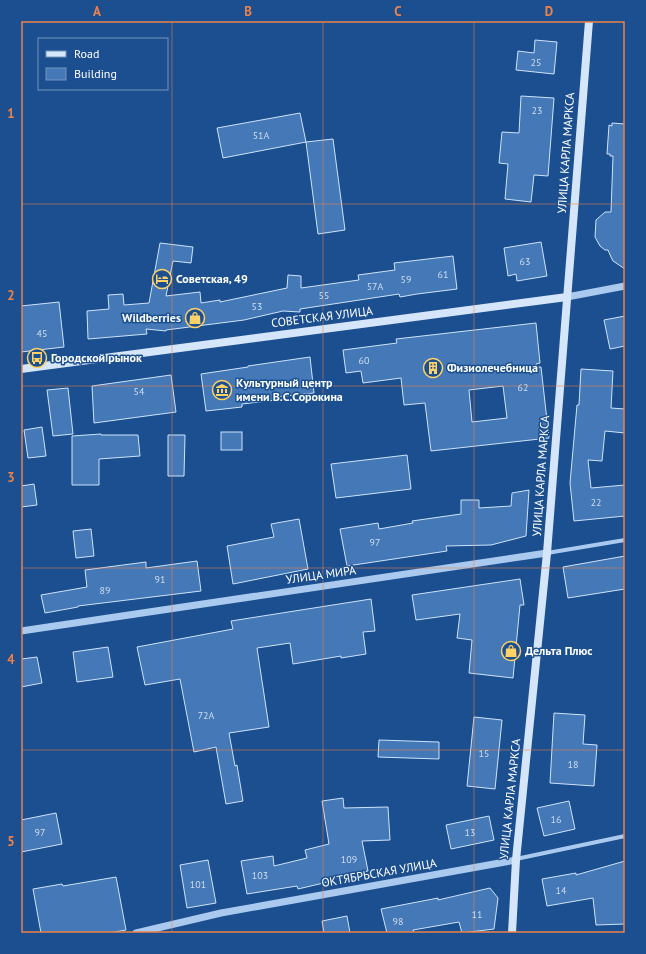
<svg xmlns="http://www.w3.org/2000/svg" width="646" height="954" viewBox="0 0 646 954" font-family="'PT Sans',sans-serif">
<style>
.building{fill:#4478b7;stroke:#cfe3fa;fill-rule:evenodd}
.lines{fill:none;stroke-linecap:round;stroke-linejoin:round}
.minor{stroke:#a9c9ee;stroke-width:4}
.tertiary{stroke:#a9c9ee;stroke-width:7}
.secondary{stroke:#d6e6fa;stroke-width:8}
.grid{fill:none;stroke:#ee8249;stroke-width:1;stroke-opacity:0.55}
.labels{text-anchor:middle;stroke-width:3;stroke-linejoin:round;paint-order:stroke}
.number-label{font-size:10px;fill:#d0dded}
.street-label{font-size:12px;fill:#fff;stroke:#1b4f8f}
.poi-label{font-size:12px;font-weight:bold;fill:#fff;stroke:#1b4f8f;text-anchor:start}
.neatline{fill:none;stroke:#ee8249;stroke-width:1.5}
.grid-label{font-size:13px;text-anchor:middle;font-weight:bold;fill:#ee8249}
</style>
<rect width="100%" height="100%" fill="#1b4f8f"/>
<g class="building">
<polygon points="535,40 557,42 554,74 516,70 518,51 534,53"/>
<polygon points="521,96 554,98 548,176 534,175 531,202 505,199 508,164 499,163 502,132 519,133"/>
<polygon points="300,113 306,142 223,158 217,128"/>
<polygon points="612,123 625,124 625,269 613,261 611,257 608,250 605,250 600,246 595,237 596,220 605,212 611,212 613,156 610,156 610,154 607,154 609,125 612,126"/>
<polygon points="333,139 345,230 318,234 306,142"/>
<polygon points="541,242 547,276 517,281 516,274 508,276 504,248"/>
<polygon points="160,243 193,247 191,263 173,261 166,296 200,292 201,303 220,300 220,302 287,288 288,275 301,276 301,288 359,280 358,275 395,270 394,263 453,256 457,289 417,294 400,297 399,294 300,309 300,312 283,311 244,320 166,330 166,331 146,329 147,334 88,339 87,311 109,309 108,295 123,294 124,305 149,303"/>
<polygon points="59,302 64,347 21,352 21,306"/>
<polygon points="625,316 625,346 610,349 604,320"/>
<path d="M536 323 540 363 536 364V367H541L549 438 431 451 425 403 404 405 401 378 363 383 361 371 346 373 343 350 397 343 396 339ZM503 386 507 418 472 422 469 390Z"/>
<polygon points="310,357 314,393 276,397 276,400 242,404 242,407 206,411 201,374 248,367 248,366"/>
<polygon points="581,369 613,371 611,408 625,409 625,433 605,431 602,461 588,460 591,488 625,485 625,516 574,521 570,483 577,405 579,405"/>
<polygon points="171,375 176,412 94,423 92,386"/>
<polygon points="68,388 73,434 53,436 47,390"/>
<polygon points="42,427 46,456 28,458 24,430"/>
<rect x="221" y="432" width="21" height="18"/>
<polygon points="101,434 101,435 138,435 140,456 99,459 99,485 72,485 72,436"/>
<polygon points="168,435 185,435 184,476 168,476"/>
<polygon points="407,455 411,489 336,498 331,464"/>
<polygon points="34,484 37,505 21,507 21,486"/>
<polygon points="529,490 526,536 491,545 446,546 447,551 347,566 340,529 378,523 379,529 413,523 412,521 461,514 461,500 479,500 479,508 511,506 512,493"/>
<polygon points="299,519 308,569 233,584 227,546 274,537 271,524"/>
<polygon points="91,529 94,556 76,558 73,531"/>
<polygon points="625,556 625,589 568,598 563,567"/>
<polygon points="197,561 201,591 78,606 78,607 45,613 41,595 87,587 85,570 146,562 146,568"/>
<polygon points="520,579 524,605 520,605 513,678 469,673 472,640 457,638 460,614 416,620 412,595"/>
<polygon points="371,599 375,631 363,632 366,654 341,658 341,656 293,664 290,643 257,648 269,727 229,733 235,766 237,765 243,801 226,804 216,747 194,752 180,679 145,685 137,647 233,629 231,621"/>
<polygon points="108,647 113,677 77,682 73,652"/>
<polygon points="37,657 42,683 21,687 21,659"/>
<polygon points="554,713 585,715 583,744 597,745 594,786 550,783"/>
<polygon points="474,717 502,720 495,789 467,786"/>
<polygon points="379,740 439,742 439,759 378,757"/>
<polygon points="343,798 344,808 388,807 390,840 362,841 368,871 331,879 332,881 298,889 297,886 247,894 241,861 273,856 274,866 307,858 305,850 329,844 322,801"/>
<polygon points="569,801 575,829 544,836 537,808"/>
<polygon points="56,813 62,844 21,852 21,820"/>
<polygon points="489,816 494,840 451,849 446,825"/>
<polygon points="208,860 216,903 187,908 180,865"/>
<polygon points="625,861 625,924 596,925 593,898 547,906 542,879 576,873 576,875"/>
<polygon points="116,877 126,930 109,933 41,933 33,889 62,884 63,886"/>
<polygon points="490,888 498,898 494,929 462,933 459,922 413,930 414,933 387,933 381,909 438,898 438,900"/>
<polygon points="347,916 350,933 324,933 322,921"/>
</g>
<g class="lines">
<g class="minor">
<polyline points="547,553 625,540"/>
<polyline points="516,859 625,836"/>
</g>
<g class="tertiary">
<polyline points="567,297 625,286"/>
<polyline points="21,631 547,553"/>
<polyline points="136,933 221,913 516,860"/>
</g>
<g class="secondary">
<polyline points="21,369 567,297"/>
<polyline points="512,933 516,860 547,553 589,21"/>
</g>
</g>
<path class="grid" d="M172 21V933M323 21V933M474 21V933M21 204H625M21 386H625M21 568H625M21 750H625"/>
<defs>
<g id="hotel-ring" transform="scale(1)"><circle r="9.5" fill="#1b4f8f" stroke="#ffd166" stroke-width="1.5"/><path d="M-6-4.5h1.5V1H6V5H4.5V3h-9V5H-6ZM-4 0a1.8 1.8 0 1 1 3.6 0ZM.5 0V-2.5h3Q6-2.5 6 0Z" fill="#ffd166"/></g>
<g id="shop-ring" transform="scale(1)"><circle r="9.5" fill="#1b4f8f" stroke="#ffd166" stroke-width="1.5"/><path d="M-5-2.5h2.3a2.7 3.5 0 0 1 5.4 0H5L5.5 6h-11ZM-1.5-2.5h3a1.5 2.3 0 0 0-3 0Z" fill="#ffd166"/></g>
<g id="bus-ring" transform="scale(1)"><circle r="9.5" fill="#1b4f8f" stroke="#ffd166" stroke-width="1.5"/><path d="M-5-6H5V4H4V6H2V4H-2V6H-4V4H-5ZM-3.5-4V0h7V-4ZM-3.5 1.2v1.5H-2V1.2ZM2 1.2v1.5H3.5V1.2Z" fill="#ffd166"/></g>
<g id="building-ring" transform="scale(1)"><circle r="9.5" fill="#1b4f8f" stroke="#ffd166" stroke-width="1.5"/><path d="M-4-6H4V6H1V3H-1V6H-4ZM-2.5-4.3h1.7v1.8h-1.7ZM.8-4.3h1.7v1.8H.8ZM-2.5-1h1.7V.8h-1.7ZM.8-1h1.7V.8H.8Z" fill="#ffd166"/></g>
<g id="museum-ring" transform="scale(1)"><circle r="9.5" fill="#1b4f8f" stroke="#ffd166" stroke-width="1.5"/><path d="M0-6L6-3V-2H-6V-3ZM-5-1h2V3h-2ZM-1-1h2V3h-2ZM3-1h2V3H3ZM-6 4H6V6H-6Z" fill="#ffd166"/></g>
</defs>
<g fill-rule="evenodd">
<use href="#hotel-ring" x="162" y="279"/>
<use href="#shop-ring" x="195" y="318"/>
<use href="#bus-ring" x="37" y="358"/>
<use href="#building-ring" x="433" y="368"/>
<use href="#museum-ring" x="222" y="390"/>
<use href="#shop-ring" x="511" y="651"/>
</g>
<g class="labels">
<g class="number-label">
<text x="536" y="66">25</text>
<text x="537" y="114">23</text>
<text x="261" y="139">51А</text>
<text x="525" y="265">63</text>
<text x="443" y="278">61</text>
<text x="406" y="283">59</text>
<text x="375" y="290">57А</text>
<text x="324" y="299">55</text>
<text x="257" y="310">53</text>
<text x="42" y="337">45</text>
<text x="364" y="364">60</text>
<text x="523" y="391">62</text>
<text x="139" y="395">54</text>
<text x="596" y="506">22</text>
<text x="375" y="546">97</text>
<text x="160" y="583">91</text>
<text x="105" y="594">89</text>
<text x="206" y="719">72А</text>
<text x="484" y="757">15</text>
<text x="573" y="768">18</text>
<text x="556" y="823">16</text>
<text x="40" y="836">97</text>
<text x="470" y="836">13</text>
<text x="349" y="863">109</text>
<text x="260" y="879">103</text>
<text x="198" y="888">101</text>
<text x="561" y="894">14</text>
<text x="477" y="918">11</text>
<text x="398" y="925">98</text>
</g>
<g class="street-label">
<text transform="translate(566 153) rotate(-86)" y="4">УЛИЦА КАРЛА МАРКСА</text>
<text transform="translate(322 317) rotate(-7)" y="4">СОВЕТСКАЯ УЛИЦА</text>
<text transform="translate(541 476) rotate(-86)" y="4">УЛИЦА КАРЛА МАРКСА</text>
<text transform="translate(321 575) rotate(-8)" y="4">УЛИЦА МИРА</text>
<text transform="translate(510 799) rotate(-84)" y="4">УЛИЦА КАРЛА МАРКСА</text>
<text transform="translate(379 873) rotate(-10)" y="4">ОКТЯБРЬСКАЯ УЛИЦА</text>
</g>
<g class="poi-label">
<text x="176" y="283">Советская, 49</text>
<text x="181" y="322" text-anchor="end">Wildberries</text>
<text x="51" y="362">Городской рынок</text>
<text x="447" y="372">Физиолечебница</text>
<text x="236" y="387">Культурный центр<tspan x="236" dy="14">имени В.С.Сорокина</tspan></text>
<text x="525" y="655">Дельта Плюс</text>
</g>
</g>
<rect width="646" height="954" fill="none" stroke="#1b4f8f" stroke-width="44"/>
<rect x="38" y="38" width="130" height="52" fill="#1b4f8f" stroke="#7695bc"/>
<rect x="46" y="51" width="20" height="6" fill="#d6e6fa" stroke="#7695bc"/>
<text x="74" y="58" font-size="12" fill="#ffffff">Road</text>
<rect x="46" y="68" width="20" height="12" fill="#4478b7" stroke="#7695bc"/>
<text x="74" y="78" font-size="12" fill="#ffffff">Building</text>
<rect x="22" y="22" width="602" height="910" class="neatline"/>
<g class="grid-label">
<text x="97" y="16">A</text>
<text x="248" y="16">B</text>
<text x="398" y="16">C</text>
<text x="549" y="16">D</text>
<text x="11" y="118">1</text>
<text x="11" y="300">2</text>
<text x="11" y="482">3</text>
<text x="11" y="664">4</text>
<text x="11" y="846">5</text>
</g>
</svg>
